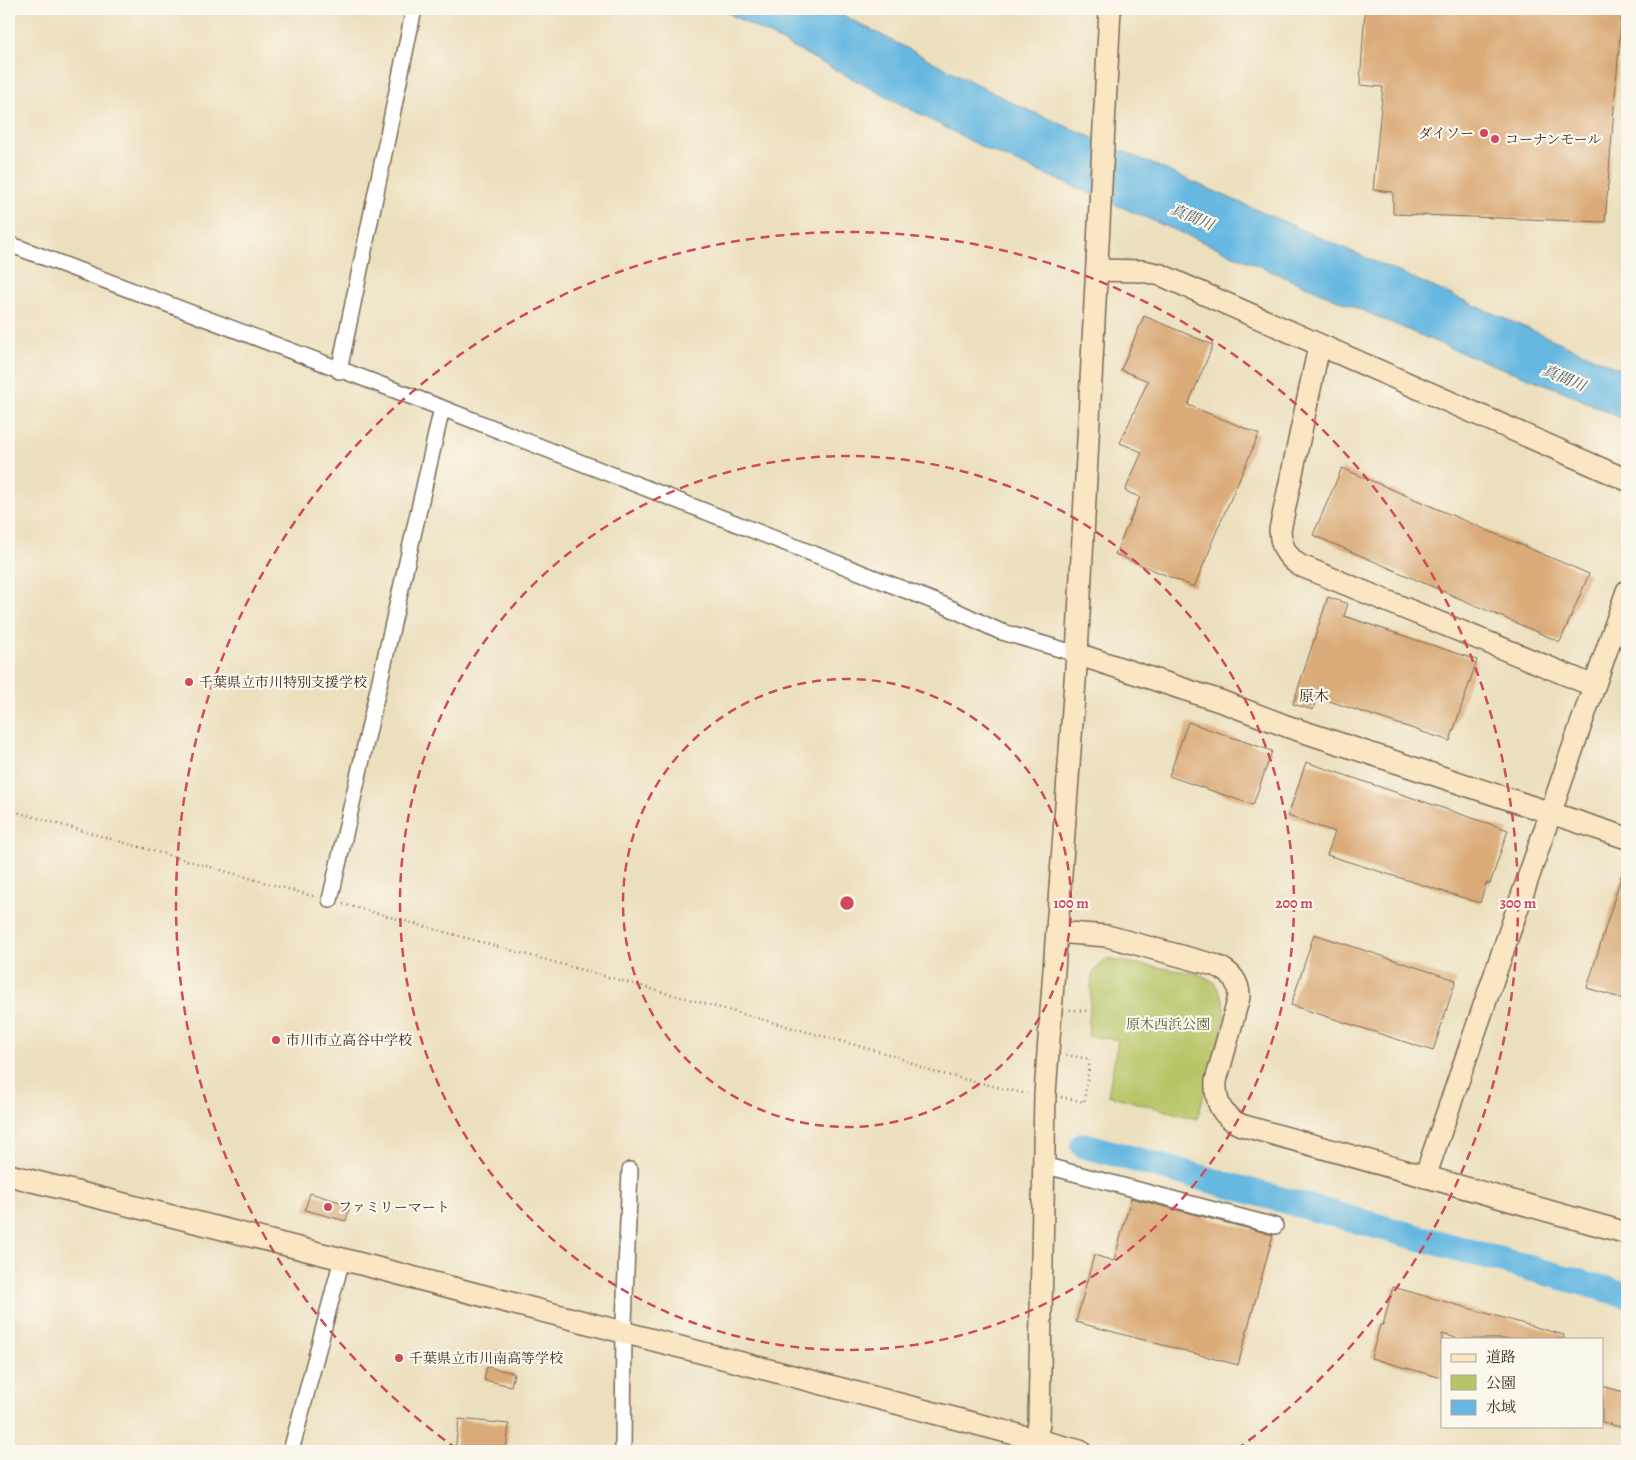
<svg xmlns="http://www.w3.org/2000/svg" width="1636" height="1460" viewBox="0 0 1636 1460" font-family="Alegreya,'Noto Serif JP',serif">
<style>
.green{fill:#b8c466;stroke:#7a7742}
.water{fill:#66b8e1;stroke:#507180}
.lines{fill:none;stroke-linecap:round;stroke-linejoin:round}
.river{stroke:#66b8e1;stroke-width:26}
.building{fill:#daab78}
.street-casing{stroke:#796956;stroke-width:18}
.secondary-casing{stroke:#796956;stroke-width:24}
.path{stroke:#796956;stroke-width:2.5;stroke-dasharray:1 4;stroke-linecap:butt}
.street{stroke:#fff;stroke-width:15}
.secondary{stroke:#fbe6c4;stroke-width:21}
.ring{fill:none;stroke:#d1495b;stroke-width:2.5;stroke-dasharray:9 6}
.poi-dot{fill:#d1495b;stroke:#fbf7ec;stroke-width:2}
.labels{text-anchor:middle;stroke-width:4.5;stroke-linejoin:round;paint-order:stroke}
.poi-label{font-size:14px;fill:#3b2a1e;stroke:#fbf7ec;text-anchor:start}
.park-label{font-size:14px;fill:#605834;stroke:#fbf7ec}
.water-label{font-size:15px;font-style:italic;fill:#4a5c62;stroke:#fbf7ec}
.neighbourhood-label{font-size:15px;fill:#3b2a1e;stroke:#fbf7ec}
.centre{fill:#d1495b;stroke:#fbf7ec;stroke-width:2.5}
.ring-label{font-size:15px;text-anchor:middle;font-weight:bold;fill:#d1495b;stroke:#fbf7ec;stroke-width:4.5;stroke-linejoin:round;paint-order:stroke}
</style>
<rect width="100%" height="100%" fill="#fbf7ec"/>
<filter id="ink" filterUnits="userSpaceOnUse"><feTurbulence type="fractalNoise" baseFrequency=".02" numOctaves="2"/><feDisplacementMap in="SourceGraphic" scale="10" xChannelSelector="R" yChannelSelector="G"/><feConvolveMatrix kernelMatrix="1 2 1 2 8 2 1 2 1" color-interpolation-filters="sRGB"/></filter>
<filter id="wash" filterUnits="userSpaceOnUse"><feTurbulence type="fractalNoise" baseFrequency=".0096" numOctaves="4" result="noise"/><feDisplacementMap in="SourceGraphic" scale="20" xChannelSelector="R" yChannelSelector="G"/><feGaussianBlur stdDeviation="1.12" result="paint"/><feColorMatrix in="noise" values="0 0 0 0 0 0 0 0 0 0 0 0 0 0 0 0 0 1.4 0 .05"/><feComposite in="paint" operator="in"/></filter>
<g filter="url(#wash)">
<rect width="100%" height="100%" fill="#ecdfbd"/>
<polygon class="green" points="1106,959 1199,974 1214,982 1223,998 1225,1018 1197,1119 1108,1095 1118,1040 1088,1036 1092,973"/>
<polygon class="water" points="720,9 831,9 1013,103 1627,372 1627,421 1563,391 1457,351 986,149"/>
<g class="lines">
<polyline class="river" points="1083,1145 1627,1295"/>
</g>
<g id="blocks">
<g class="building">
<polygon points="1365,9 1622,9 1605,222 1393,214 1393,192 1373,190 1383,87 1360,85"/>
<polygon points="1144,316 1213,345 1188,405 1259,434 1211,544 1212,545 1194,587 1115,554 1140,497 1125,491 1142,452 1120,443 1148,381 1121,370"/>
<polygon points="1342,468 1589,574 1560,642 1313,535"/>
<polygon points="1328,597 1348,604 1344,616 1477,660 1450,741 1317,697 1313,710 1293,704"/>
<polygon points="1188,722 1272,751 1253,805 1169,776"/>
<polygon points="1306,762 1508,830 1490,884 1486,883 1480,903 1327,855 1335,832 1288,816"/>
<polygon points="1624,867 1627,867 1627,1000 1587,988"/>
<polygon points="1314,934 1456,980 1433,1051 1291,1005"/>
<polygon points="310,1193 350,1205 346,1221 305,1210"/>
<polygon points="1131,1198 1273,1235 1238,1365 1076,1322 1094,1255 1114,1261"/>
<polygon points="1393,1287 1564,1335 1564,1339 1460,1339 1442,1334 1442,1378 1371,1358 1380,1325 1383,1325"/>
<polygon points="487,1367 514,1373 511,1386 484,1380"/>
<polygon points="1602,1386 1627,1393 1627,1429 1602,1422"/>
<polygon points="459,1419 509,1424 506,1451 455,1451"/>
</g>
</g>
</g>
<g filter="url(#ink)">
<use href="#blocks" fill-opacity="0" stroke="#796956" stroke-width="1"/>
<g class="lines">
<g class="street-casing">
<g id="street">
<polyline points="9,244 442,408 946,606 999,631 1077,654"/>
<polyline points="339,371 414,9"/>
<polyline points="330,900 442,408"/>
<polyline points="1043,1165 1275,1226"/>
<polyline points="291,1451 342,1259"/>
<polyline points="623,1451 624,1323 630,1170"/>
</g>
</g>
<g class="secondary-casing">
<g id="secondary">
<polyline points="1097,270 1143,271 1161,275 1627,480"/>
<path d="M1319 346 1280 530C1281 546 1286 556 1299 565L1594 686"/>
<polyline points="1077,654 1223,702 1289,727 1627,838"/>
<path d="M1057 932 1107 936 1214 965C1230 971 1239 980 1239 997L1216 1081C1215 1102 1221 1116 1241 1125L1627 1233"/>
<polyline points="9,1175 342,1259 1080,1451"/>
<polyline points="1425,1177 1627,591"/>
<polyline points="1036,1439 1039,1423 1045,1094 1077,654 1110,9"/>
</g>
</g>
<g class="path">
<polyline points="9,810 316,897"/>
<polyline points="343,904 895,1056 930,1071 1027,1094"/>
<polyline points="1070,1010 1090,1011"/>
<polyline points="1061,1097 1084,1102 1090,1059 1066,1055"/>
</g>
<use href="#street" class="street"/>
<use href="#secondary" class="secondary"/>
</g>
</g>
<g class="ring">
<circle cx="847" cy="903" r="224"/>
<circle cx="847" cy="903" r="447"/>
<path d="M457 1449A671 671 0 1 1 1237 1449"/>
</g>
<g class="poi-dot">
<circle cx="1484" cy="133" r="5"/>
<circle cx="1495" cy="139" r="5"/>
<circle cx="189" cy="682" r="5"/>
<circle cx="276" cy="1040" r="5"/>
<circle cx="328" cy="1207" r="5"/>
<circle cx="399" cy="1358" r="5"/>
</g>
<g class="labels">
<g class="poi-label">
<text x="1474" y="138" text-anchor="end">ダイソー</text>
<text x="1505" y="144">コーナンモール</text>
<text x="199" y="687">千葉県立市川特別支援学校</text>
<text x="286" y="1045">市川市立高谷中学校</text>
<text x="338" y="1212">ファミリーマート</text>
<text x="409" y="1363">千葉県立市川南高等学校</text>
</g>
<g class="park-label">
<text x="1168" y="1029">原木西浜公園</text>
</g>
<g class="water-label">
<text transform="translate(1192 217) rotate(23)" y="5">真間川</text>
<text transform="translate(1564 378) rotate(23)" y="5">真間川</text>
</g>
<g class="neighbourhood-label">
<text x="1314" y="701">原木</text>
</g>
</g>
<circle cx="847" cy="903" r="8" class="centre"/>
<g class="ring-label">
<text x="1071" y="908">100 m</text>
<text x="1294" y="908">200 m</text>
<text x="1518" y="908">300 m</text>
</g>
<rect width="1636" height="1460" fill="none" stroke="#fbf7ec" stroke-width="30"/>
<rect x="1441" y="1338" width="162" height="90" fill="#fbf7ec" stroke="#aea59a"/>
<rect x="1451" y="1354" width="25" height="8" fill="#fbe6c4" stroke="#aea59a"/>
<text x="1486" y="1362" font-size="15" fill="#3b2a1e">道路</text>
<rect x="1451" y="1375" width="25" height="15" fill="#b8c466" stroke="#aea59a"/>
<text x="1486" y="1388" font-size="15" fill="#3b2a1e">公園</text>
<rect x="1451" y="1400" width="25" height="15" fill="#66b8e1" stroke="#aea59a"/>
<text x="1486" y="1412" font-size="15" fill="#3b2a1e">水域</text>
</svg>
